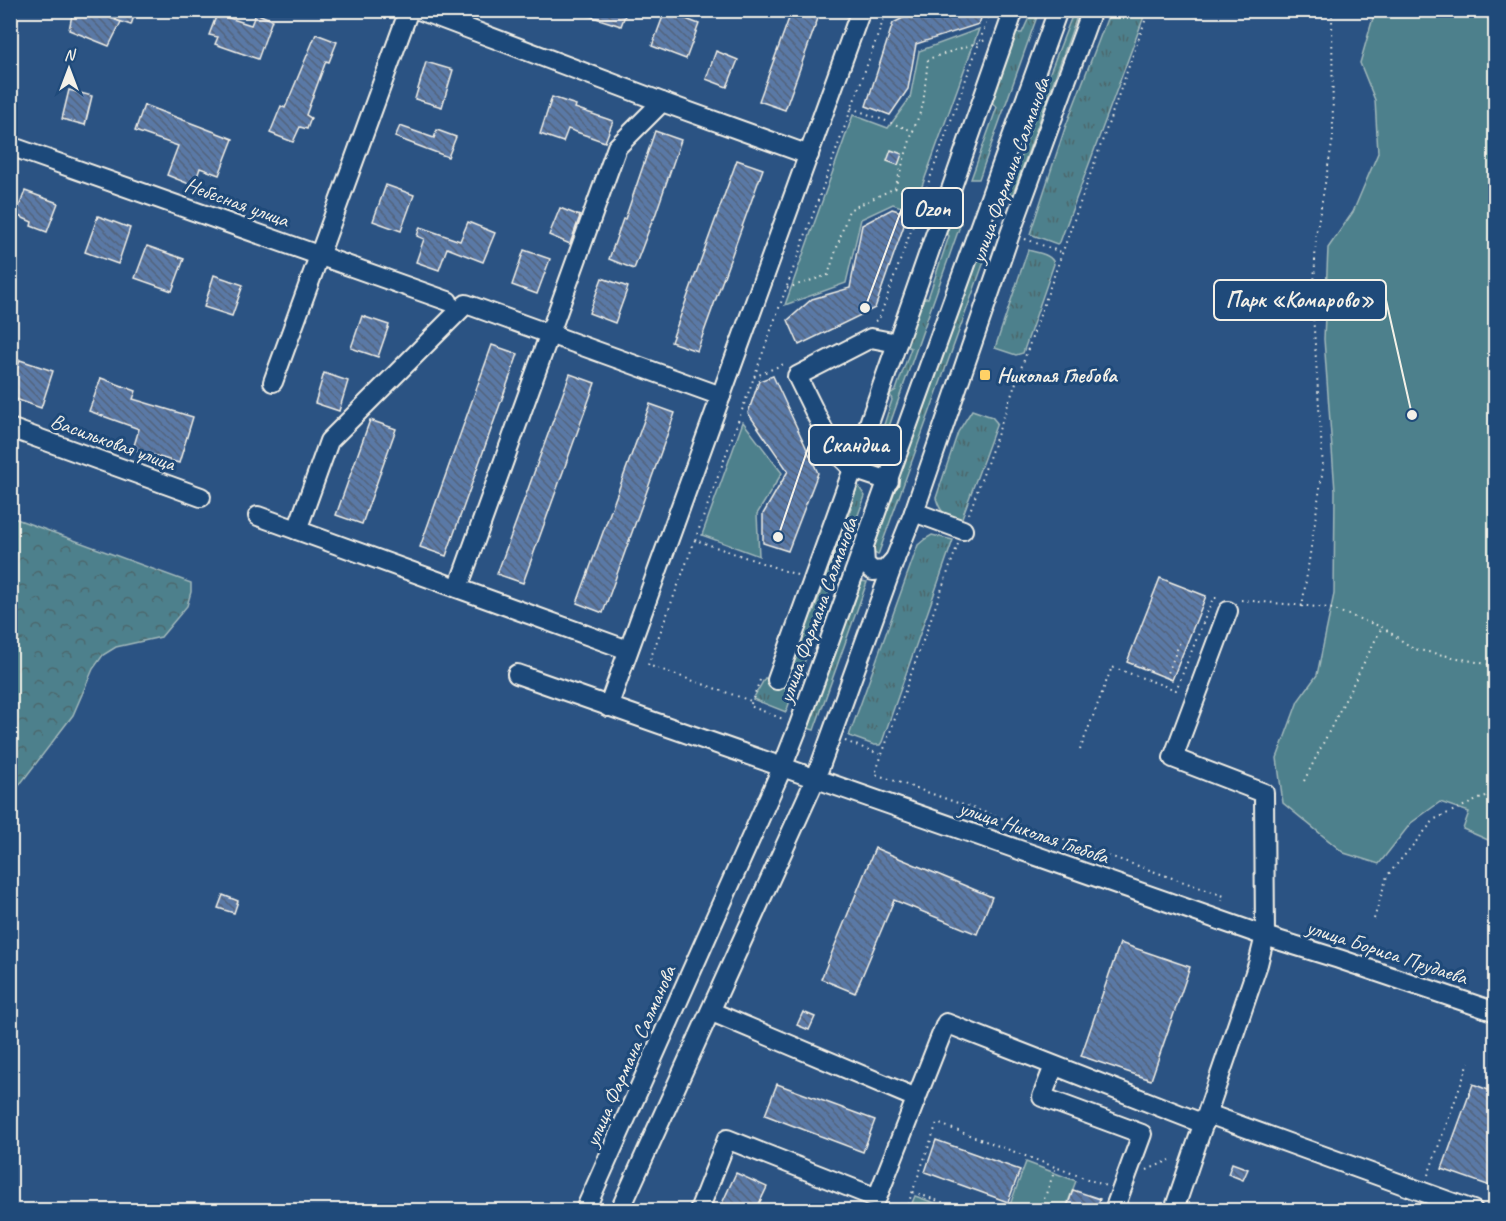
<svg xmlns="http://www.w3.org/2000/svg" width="1506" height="1221" viewBox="0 0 1506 1221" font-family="Caveat,sans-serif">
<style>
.grass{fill:url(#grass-tufts);stroke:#a1b8ba;stroke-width:1.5}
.forest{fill:url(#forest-crowns);stroke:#a1b8ba;stroke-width:1.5}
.park{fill:#4e808c;stroke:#a1b8ba;stroke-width:1.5}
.building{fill:url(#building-back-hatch);stroke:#f4f1e8;stroke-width:1.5}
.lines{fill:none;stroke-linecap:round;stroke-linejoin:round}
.minor-casing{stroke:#f4f1e8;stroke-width:22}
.path{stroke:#f4f1e8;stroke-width:2;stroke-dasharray:1.5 4.5;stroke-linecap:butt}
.minor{stroke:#1f4a7a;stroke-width:18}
.poi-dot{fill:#ffd166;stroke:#1f4a7a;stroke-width:2}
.labels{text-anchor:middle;stroke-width:6;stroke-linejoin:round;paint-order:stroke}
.street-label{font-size:21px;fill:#f4f1e8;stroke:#1f4a7a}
.poi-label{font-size:21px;font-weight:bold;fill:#f4f1e8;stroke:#1f4a7a;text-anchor:start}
.leader{fill:none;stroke:#f4f1e8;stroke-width:2}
.callout-dot{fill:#f4f1e8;stroke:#1f4a7a;stroke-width:2}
.callout{fill:#1f4a7a;stroke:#f4f1e8;stroke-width:2}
.callout-label{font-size:22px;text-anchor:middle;font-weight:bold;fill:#f4f1e8}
</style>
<defs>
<pattern id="grass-tufts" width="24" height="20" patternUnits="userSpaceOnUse" patternTransform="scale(1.5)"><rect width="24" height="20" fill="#4e808c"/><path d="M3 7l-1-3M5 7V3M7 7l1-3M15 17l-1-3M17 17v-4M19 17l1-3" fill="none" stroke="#4c676c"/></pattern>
<pattern id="forest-crowns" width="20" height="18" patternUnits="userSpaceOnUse" patternTransform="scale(1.5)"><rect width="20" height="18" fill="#4e808c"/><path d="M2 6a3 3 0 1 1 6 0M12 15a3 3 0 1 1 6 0" fill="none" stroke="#4c676c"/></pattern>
<pattern id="building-back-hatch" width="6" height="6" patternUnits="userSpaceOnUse" patternTransform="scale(1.5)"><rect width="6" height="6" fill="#5a79a6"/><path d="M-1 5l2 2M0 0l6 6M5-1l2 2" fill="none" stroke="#52637b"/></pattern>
</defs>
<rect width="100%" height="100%" fill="#2b5383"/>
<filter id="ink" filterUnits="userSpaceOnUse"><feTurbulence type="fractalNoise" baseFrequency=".0167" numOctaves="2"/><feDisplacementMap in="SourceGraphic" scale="12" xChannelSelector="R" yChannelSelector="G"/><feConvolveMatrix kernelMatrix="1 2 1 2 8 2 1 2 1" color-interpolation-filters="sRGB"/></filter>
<g filter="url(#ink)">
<g class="grass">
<polygon points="1032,11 1039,11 979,179 971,179 997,107 984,96 1007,33 1022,33"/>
<polygon points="1074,11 1079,11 1013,194 1008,193 1049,75"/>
<polygon points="1110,11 1146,11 1060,242 1057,244 1030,234 1065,128"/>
<polygon points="942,215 961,223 880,452 870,461 857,458 865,435 881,434 892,400 890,394 896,390 911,348 897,343 912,298 928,298 949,236 938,225"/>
<polygon points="983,241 990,245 878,555 872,552"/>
<path d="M1028 250C1037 253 1052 254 1054 264L1023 353 1016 355 995 348Z"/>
<path d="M972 410 992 417 997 423 960 523C947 517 940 513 936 498L958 432Z"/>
<polygon points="851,475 865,496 786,712 753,699 765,678 786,684 805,631 797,624 801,612 813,613 851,508 844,496"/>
<polygon points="932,535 953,540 882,742 880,745 874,745 849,736 918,545 925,539"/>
<polygon points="862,581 867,582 814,730 807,728"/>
</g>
<polygon class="forest" points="11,517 191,583 191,592 187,606 161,637 116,647 103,655 93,669 73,715 11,796"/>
<g class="park">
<polygon points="1375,11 1496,11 1495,843 1463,829 1469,812 1440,802 1411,823 1379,864 1344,853 1283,803 1277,758 1298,701 1317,675 1334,594 1335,491 1324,339 1328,248 1353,212 1378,153 1375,100 1360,63"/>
<polygon points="979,29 913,211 893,204 861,219 846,283 785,305 853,115 888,128 910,98 919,51"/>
<polygon points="743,422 782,473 757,514 759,556 702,535"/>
<polygon points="1026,1162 1076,1181 1065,1210 1008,1210"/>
<polygon points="915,1196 954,1210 909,1210"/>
</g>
<g class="building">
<polygon points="73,10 90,10 121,22 109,46 69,30"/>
<polygon points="116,10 136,10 131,25 116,20"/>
<polygon points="580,10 627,10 621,26 580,13"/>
<polygon points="792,10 821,10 785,110 759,101"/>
<polygon points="919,10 984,10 979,24 916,44 908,89 890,115 866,106 893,23"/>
<polygon points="665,11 699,24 686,59 652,46"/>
<polygon points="256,13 272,20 258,59 215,44 218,37 209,35 217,14 251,25"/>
<polygon points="316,34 337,42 329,62 326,61 306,115 311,118 307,129 300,127 293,142 270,133 281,106 285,108"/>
<polygon points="716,51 738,60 727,87 706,79"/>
<polygon points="426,62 453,70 442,107 415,99"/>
<polygon points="69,90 92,96 85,125 62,119"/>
<polygon points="552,97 576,105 575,108 613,121 605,142 568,129 563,142 540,134"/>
<polygon points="144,105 233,139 219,175 200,168 194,186 167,175 178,146 135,131"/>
<polygon points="400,126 434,138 437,130 456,137 448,157 395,137"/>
<polygon points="655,131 681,140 654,219 653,219 634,269 609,259 623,219 625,219"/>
<polygon points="891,150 902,154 898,165 887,161"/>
<polygon points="737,160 763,169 697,351 671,342"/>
<polygon points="386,185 414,195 401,231 373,221"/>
<polygon points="25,191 58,203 47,232 31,226 32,222 16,215"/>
<polygon points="560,208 580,216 570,244 549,235"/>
<polygon points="892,209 908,214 875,308 799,345 788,320 812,299 850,288 862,225"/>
<polygon points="98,216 130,228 118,264 85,252"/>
<polygon points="468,222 495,233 483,262 447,248 439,270 416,262 424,239 417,236 420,227 460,241"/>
<polygon points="147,246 184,259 172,291 135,278"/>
<polygon points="524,250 550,259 537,294 512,285"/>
<polygon points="214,275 243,285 232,316 204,307"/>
<polygon points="602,278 628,287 615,323 589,313"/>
<polygon points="362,316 389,325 378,357 351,348"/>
<polygon points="492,345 518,354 446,556 420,547"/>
<polygon points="20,360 53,371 41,408 10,397 10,389"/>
<polygon points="324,373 348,381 339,411 315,403"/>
<polygon points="570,374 595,383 523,583 497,574"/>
<polygon points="773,376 818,473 788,551 763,543 763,514 788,471 748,413 759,381"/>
<polygon points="101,378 136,391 133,399 193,417 179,463 133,449 139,429 89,411"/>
<polygon points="650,404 675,413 603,613 577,603"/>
<polygon points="370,420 396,429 362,524 336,515"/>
<polygon points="1160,578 1206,596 1172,680 1127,662"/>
<polygon points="875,848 992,897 977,934 894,900 855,993 821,979"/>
<polygon points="223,895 238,901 234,913 218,908"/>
<polygon points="1120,943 1190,967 1151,1080 1081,1056"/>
<polygon points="803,1012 815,1017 809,1030 797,1025"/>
<polygon points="777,1084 875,1120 863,1152 765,1115"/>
<polygon points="1473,1084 1496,1093 1496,1188 1442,1169"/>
<polygon points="936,1140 1020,1170 1008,1202 925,1172"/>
<polygon points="1232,1163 1248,1169 1243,1180 1228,1174"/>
<polygon points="736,1173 767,1187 756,1210 719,1210"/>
<polygon points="1073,1190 1100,1199 1096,1210 1066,1210"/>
</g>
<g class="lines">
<g class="minor-casing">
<g id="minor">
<polyline points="419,10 662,102"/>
<polyline points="10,146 448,301"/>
<polyline points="273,382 409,10"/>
<polyline points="10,428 201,497"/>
<polyline points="889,481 853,469 833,449 797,376 871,338 897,343"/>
<polyline points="914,512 963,530"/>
<polyline points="258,516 628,650"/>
<polyline points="297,530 329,441 466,304 721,396"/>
<polyline points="864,548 865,564 873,571 885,570 895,559"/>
<polyline points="458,588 617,147 662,102 809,155"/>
<polyline points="517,674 1265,936 1339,959 1496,1012"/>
<polyline points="777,680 853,469 1014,10"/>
<polyline points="608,707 861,10"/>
<polyline points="712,1012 916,1098"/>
<polyline points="1054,1066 1042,1097 1142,1134 1114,1210"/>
<polyline points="1208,1114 1473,1210"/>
<polyline points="585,1210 782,768 799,725 1058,10"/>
<polyline points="620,1210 815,780 895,559 914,512 1010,234 1092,10"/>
<polyline points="699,1210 727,1139 877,1198 946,1023 1204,1124"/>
<polyline points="1174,1210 1258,964 1265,936 1264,793 1173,758 1228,611"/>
</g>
</g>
<g class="path">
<polyline points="851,108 913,131 923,105 928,59 986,40"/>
<polyline points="895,188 928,203"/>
<polyline points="1025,239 1061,252"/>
<polyline points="787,288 828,275 849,210 895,188 913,131"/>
<polyline points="875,321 879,319 991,10"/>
<polyline points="754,377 786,363"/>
<polyline points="969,514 1149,10"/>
<polyline points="695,540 648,665 751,701"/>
<polyline points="958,544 875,774 1224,896 1221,904"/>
<polyline points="797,575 695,540 887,10"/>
<polyline points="1241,600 1329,608 1382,627 1414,649 1496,666"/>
<polyline points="1302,607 1323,468 1313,314 1316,235 1333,138 1332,10"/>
<polyline points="1166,678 1181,639"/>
<polyline points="760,680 750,706 783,719"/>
<polyline points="845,741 882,755"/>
<polyline points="1080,750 1112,667 1176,690 1213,598 1217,598"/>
<polyline points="1304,781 1382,627"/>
<polyline points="1374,919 1387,876 1435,819 1488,795 1496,779"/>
<polyline points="1147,1170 1170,1160"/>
<polyline points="1428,1175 1469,1062"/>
<polyline points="913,1192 964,1210"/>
<polyline points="906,1210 937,1123 1106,1186"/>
<polyline points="1040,1210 1056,1167"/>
</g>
<use href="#minor" class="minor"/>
</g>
</g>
<rect class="poi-dot" x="979" y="369" width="12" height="12" rx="3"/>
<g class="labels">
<g class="street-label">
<text transform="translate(1010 170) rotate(-70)" y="7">улица Фармана Салманова</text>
<text transform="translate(237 202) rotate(20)" y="7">Небесная улица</text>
<text transform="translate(113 442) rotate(20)" y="7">Васильковая улица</text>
<text transform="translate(818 610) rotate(-70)" y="7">улица Фармана Салманова</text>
<text transform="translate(1034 832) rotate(19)" y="7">улица Николая Глебова</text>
<text transform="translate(1387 952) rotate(18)" y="7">улица Бориса Прудаева</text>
<text transform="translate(630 1056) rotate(-66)" y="7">улица Фармана Салманова</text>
</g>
<g class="poi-label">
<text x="997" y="382">Николая Глебова</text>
</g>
</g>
<path class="leader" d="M865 308L902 208M1412 415L1386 300M778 537L809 445"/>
<g class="callout-dot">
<circle cx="865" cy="308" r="6"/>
<circle cx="1412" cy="415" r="6"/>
<circle cx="778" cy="537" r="6"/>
</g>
<g class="callout">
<rect x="902" y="188" width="61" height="40" rx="6"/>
<rect x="1214" y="280" width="172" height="40" rx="6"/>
<rect x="809" y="425" width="92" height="40" rx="6"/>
</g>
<g class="callout-label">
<text x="932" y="216">Ozon</text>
<text x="1300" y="307">Парк «Комарово»</text>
<text x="855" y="452">Скандиа</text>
</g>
<rect width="1506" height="1221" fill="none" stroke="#1f4a7a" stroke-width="36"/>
<rect x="18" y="18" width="1470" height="1185" fill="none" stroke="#f4f1e8" stroke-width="2" filter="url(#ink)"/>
<g transform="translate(69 69)" stroke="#1f4a7a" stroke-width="4.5" paint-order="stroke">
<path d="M0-4.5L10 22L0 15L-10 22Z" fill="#f4f1e8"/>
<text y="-9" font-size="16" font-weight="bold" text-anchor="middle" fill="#f4f1e8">N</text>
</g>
</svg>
